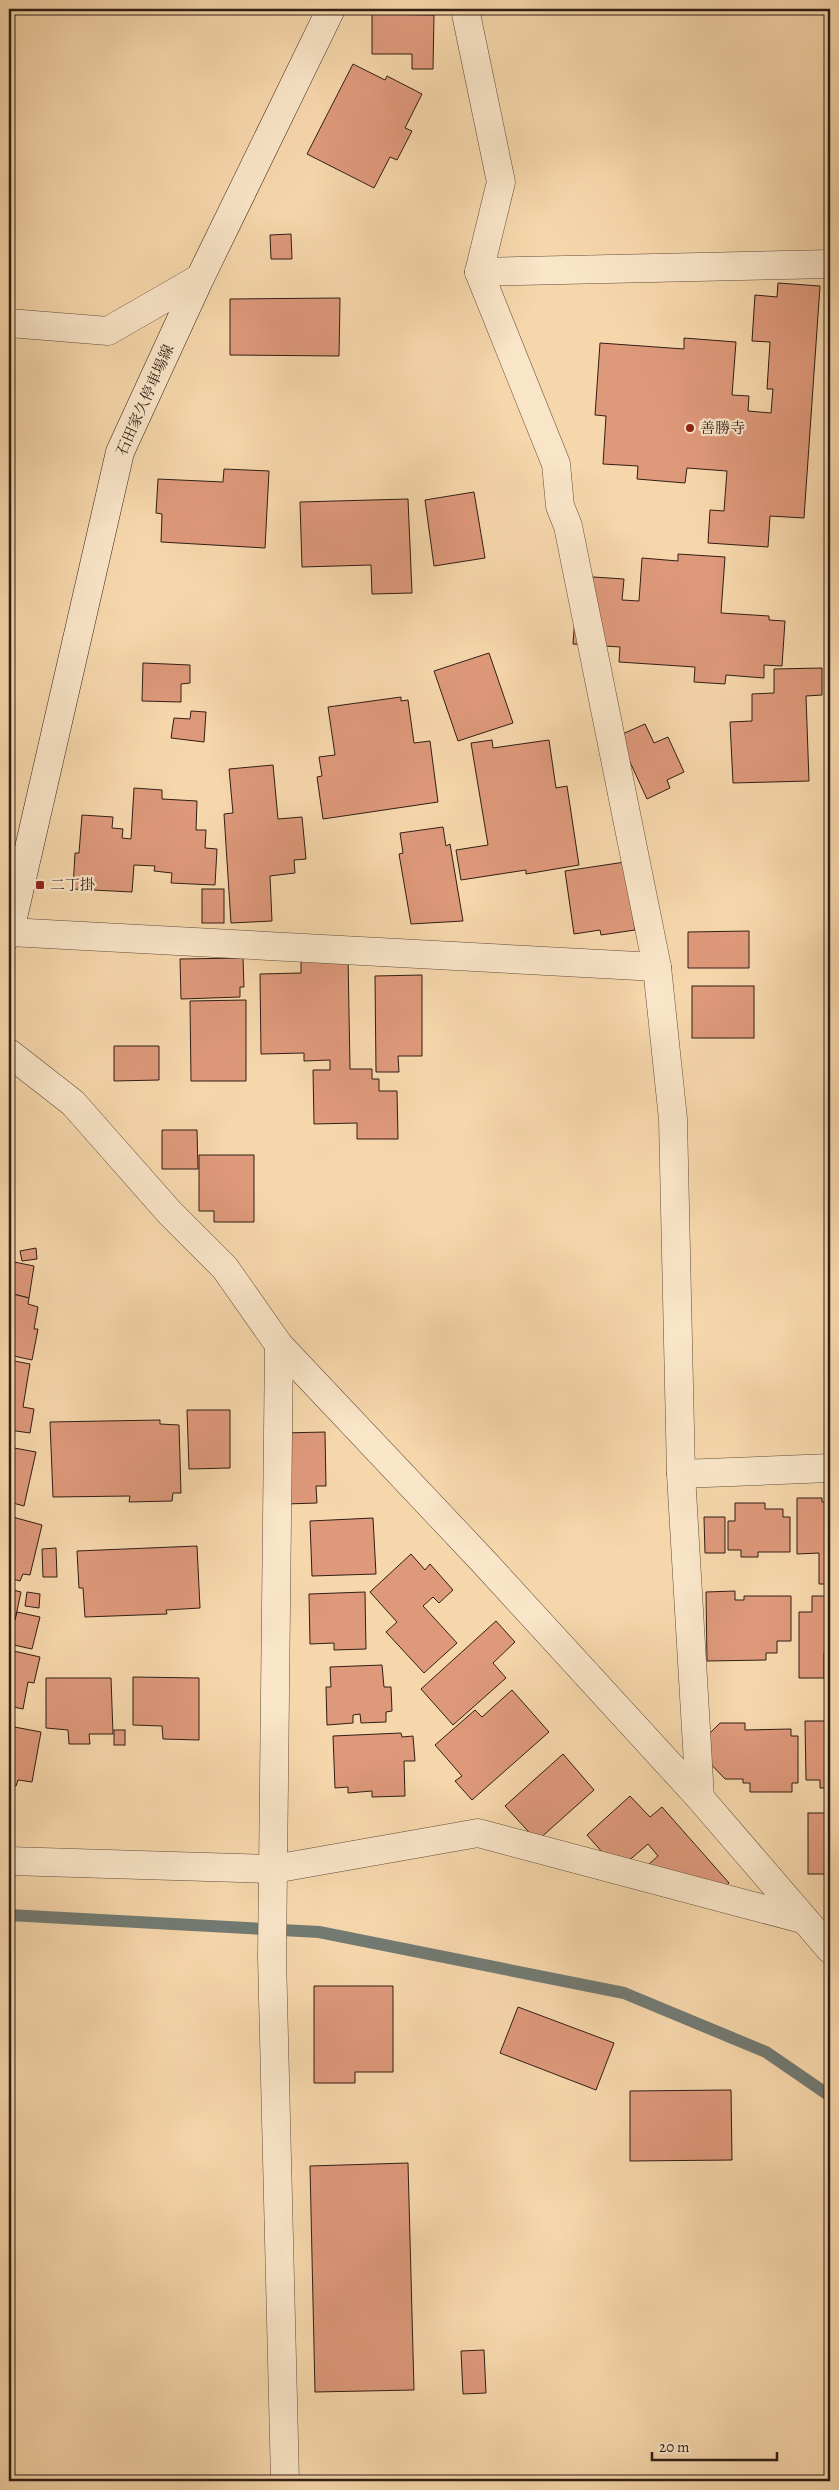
<svg xmlns="http://www.w3.org/2000/svg" width="839" height="2490" viewBox="0 0 839 2490" font-family="Alegreya,'Noto Serif JP',serif">
<style>
.lines{fill:none;stroke-linecap:round;stroke-linejoin:round}
.stream{stroke:#727a73;stroke-width:12}
.building{fill:#de997b;stroke:#311e15}
.street-casing{stroke:#624c3a;stroke-width:29}
.secondary-casing{stroke:#311e15;stroke-width:29}
.street{stroke:#f9e5c8;stroke-width:28}
.secondary{stroke:#f9e5c8;stroke-width:28}
.poi-dot{fill:#8f2418;stroke:#f9e5c8;stroke-width:2}
.labels{text-anchor:middle;stroke-width:4.5;stroke-linejoin:round;paint-order:stroke}
.street-label{font-size:15px;fill:#311e15;stroke:#f9e5c8}
.poi-label{font-size:15px;fill:#311e15;stroke:#f9e5c8;text-anchor:start}
</style>
<rect width="100%" height="100%" fill="#f6d7ab"/>
<filter id="stains"><feTurbulence type="fractalNoise" baseFrequency=".004" numOctaves="4"/><feColorMatrix values="0 0 0 0 .2 0 0 0 0 .09 0 0 0 0 .02 0 0 0 .5 -.17"/></filter>
<radialGradient id="worn" r=".72"><stop offset=".6" stop-color="#630" stop-opacity="0"/><stop offset="1" stop-color="#630" stop-opacity=".3"/></radialGradient>
<g class="lines">
<polyline class="stream" points="9,1915 319,1932 624,1993 766,2052 830,2096"/>
</g>
<g class="building">
<polygon points="372,14 434,15 433,69 412,69 412,54 372,54"/>
<polygon points="353,64 385,80 387,76 422,94 405,128 412,131 397,160 390,157 374,188 307,154"/>
<polygon points="291,234 292,259 271,259 270,235"/>
<polygon points="778,283 820,286 804,518 770,516 768,547 708,543 710,510 724,511 727,471 687,468 685,483 637,479 638,466 603,464 606,416 595,415 600,343 684,349 684,338 736,342 732,395 749,396 748,411 771,413 773,389 767,389 770,342 752,341 755,295 777,297"/>
<polygon points="340,298 339,356 230,355 230,299"/>
<polygon points="224,469 269,471 265,548 161,542 162,514 156,513 158,479 223,482"/>
<polygon points="474,492 485,558 434,566 425,500"/>
<polygon points="408,499 412,593 372,594 371,565 302,567 300,502"/>
<polygon points="678,554 725,557 721,613 769,616 769,620 785,621 782,666 764,665 764,678 726,675 725,684 694,682 695,667 619,662 620,647 573,644 578,576 624,579 622,600 639,601 642,558 678,561"/>
<polygon points="489,653 513,723 458,741 434,671"/>
<polygon points="143,663 190,665 190,683 181,684 181,702 142,701"/>
<polygon points="822,668 822,695 806,696 809,781 733,783 730,722 752,721 752,694 774,693 774,669"/>
<polygon points="401,697 401,701 408,700 414,743 430,741 438,802 323,819 317,777 322,776 319,757 335,755 328,707"/>
<polygon points="191,711 206,712 204,742 171,738 174,718 190,719"/>
<polygon points="645,724 654,743 668,737 684,772 667,780 670,788 647,799 618,736"/>
<polygon points="492,740 493,748 549,740 556,788 567,786 579,865 526,874 526,870 461,880 456,850 488,845 471,743"/>
<polygon points="273,765 278,819 302,817 306,859 294,860 295,873 270,876 272,921 231,923 224,814 233,813 229,769"/>
<polygon points="134,788 162,790 162,799 197,801 196,830 206,830 205,848 217,849 215,885 171,883 172,873 154,871 155,866 134,865 132,892 73,889 75,853 79,853 82,815 113,817 112,828 123,829 122,838 131,839"/>
<polygon points="443,827 446,846 450,844 463,921 411,924 399,854 403,853 400,833"/>
<polygon points="625,862 635,930 601,935 600,930 574,934 565,871"/>
<rect x="202" y="889" width="22" height="34"/>
<polygon points="749,931 749,968 688,968 688,932"/>
<polygon points="348,955 350,1069 372,1069 372,1079 379,1079 379,1091 397,1091 398,1139 357,1139 357,1123 314,1124 313,1070 330,1070 330,1060 304,1061 304,1053 261,1054 260,974 301,973 301,956"/>
<polygon points="243,958 244,987 240,987 240,997 181,999 180,959"/>
<polygon points="422,975 422,1056 398,1056 399,1072 376,1072 375,976"/>
<rect x="692" y="986" width="62" height="52"/>
<polygon points="246,1000 246,1081 191,1081 190,1001"/>
<polygon points="114,1046 159,1046 159,1080 114,1081"/>
<polygon points="162,1130 197,1130 198,1169 162,1169"/>
<polygon points="199,1155 254,1155 254,1222 214,1222 214,1211 199,1211"/>
<polygon points="36,1248 37,1259 22,1261 20,1251"/>
<polygon points="9,1261 34,1266 29,1298 9,1293"/>
<polygon points="9,1293 29,1298 28,1304 38,1307 34,1329 38,1329 32,1360 9,1355"/>
<polygon points="9,1360 30,1364 23,1407 34,1409 30,1433 9,1430"/>
<polygon points="187,1410 230,1410 230,1468 189,1469"/>
<polygon points="160,1420 160,1424 179,1425 181,1493 173,1493 172,1501 129,1502 130,1496 53,1497 50,1422"/>
<polygon points="325,1432 326,1486 316,1486 317,1503 285,1504 283,1433"/>
<polygon points="9,1447 36,1452 24,1506 9,1502"/>
<polygon points="797,1498 822,1498 822,1502 830,1502 830,1584 819,1584 819,1553 797,1554"/>
<polygon points="735,1503 765,1503 765,1509 783,1509 783,1517 790,1517 790,1552 758,1552 758,1557 741,1557 741,1550 728,1550 728,1521 735,1521"/>
<polygon points="9,1516 42,1525 30,1575 23,1574 20,1581 9,1578"/>
<polygon points="704,1517 725,1517 725,1553 705,1553"/>
<polygon points="373,1518 376,1574 312,1576 310,1521"/>
<polygon points="197,1546 200,1608 166,1610 167,1614 85,1617 83,1588 79,1588 77,1551"/>
<polygon points="56,1548 57,1577 43,1577 42,1549"/>
<polygon points="411,1554 425,1570 430,1564 453,1590 439,1603 433,1597 423,1606 457,1643 424,1673 386,1632 397,1622 370,1592"/>
<polygon points="9,1589 21,1592 15,1620 9,1619"/>
<polygon points="735,1591 735,1600 744,1600 744,1596 791,1596 791,1641 777,1641 777,1653 766,1653 766,1660 707,1661 706,1592"/>
<polygon points="27,1592 40,1594 39,1608 25,1606"/>
<polygon points="365,1592 366,1649 334,1650 334,1643 310,1644 309,1594"/>
<polygon points="812,1596 830,1596 830,1653 824,1653 824,1678 799,1678 799,1612 812,1612"/>
<polygon points="17,1612 40,1617 32,1649 9,1644 9,1619 15,1620"/>
<polygon points="496,1621 515,1642 493,1663 506,1678 453,1725 421,1689"/>
<polygon points="9,1650 40,1657 34,1683 28,1682 23,1709 9,1706"/>
<polygon points="382,1665 384,1687 391,1687 392,1711 386,1712 386,1722 361,1723 360,1714 353,1715 353,1723 327,1725 326,1687 331,1687 330,1667"/>
<polygon points="133,1677 199,1678 199,1740 163,1739 162,1726 133,1725"/>
<polygon points="46,1678 111,1678 113,1734 89,1734 90,1744 69,1744 68,1730 46,1728"/>
<polygon points="512,1690 549,1732 472,1800 455,1781 462,1776 435,1745 475,1710 482,1717"/>
<polygon points="805,1721 830,1721 830,1788 820,1788 820,1780 806,1780"/>
<polygon points="720,1723 745,1723 745,1730 791,1729 791,1736 798,1736 798,1783 792,1783 792,1792 750,1792 750,1783 743,1783 743,1779 725,1779 705,1758 705,1738"/>
<polygon points="9,1726 41,1732 32,1782 18,1780 16,1786 9,1785"/>
<rect x="114" y="1730" width="11" height="15"/>
<polygon points="401,1733 402,1737 413,1736 415,1761 404,1761 405,1796 372,1797 372,1791 348,1793 348,1787 335,1788 333,1736"/>
<polygon points="563,1754 594,1790 537,1841 505,1806"/>
<polygon points="630,1796 650,1817 662,1807 729,1883 707,1904 648,1865 658,1856 648,1844 618,1870 587,1835"/>
<rect x="808" y="1813" width="22" height="61"/>
<polygon points="314,1986 393,1986 393,2072 355,2072 355,2083 314,2083"/>
<polygon points="518,2007 614,2043 596,2090 500,2053"/>
<polygon points="731,2090 732,2160 630,2161 630,2091"/>
<polygon points="408,2163 414,2390 315,2392 310,2166"/>
<polygon points="484,2350 486,2393 463,2394 461,2351"/>
</g>
<g class="lines">
<g class="street-casing">
<g id="street">
<polyline points="465,9 501,182 479,272 556,464 560,506 568,526 657,967 673,1119 681,1474 700,1798"/>
<polyline points="479,272 830,264"/>
<polyline points="9,323 108,331 200,278"/>
<polyline points="9,932 657,967"/>
<polyline points="9,1053 73,1103 170,1213 225,1268 279,1345 482,1560 700,1798 830,1949"/>
<polyline points="279,1345 272,1957 285,2481"/>
<polyline points="681,1474 830,1468"/>
<polyline points="9,1861 274,1869 478,1833 802,1919"/>
</g>
</g>
<g class="secondary-casing">
<polyline id="secondary" points="9,935 120,452 200,278 331,9"/>
</g>
<use href="#street" class="street"/>
<use href="#secondary" class="secondary"/>
</g>
<g class="poi-dot">
<circle cx="690" cy="428" r="5"/>
<rect x="35" y="880" width="10" height="10" rx="2.5"/>
</g>
<g class="labels">
<g class="street-label">
<text transform="translate(145 400) rotate(-66)" y="5">石田家久停車場線</text>
</g>
<g class="poi-label">
<text x="700" y="433">善勝寺</text>
<text x="50" y="890">二丁掛</text>
</g>
</g>
<rect width="839" height="2490" fill="none" stroke="#f6d7ab" stroke-width="30"/>
<rect x="10" y="10" width="819" height="2470" fill="none" stroke="#311e15" stroke-width="2.5"/>
<rect x="15" y="15" width="809" height="2460" fill="none" stroke="#311e15"/>
<path d="M652 2452v8h125v-8" fill="none" stroke="#311e15" stroke-width="2.5"/>
<text x="659" y="2452" font-size="15" fill="#311e15" stroke="#f9e5c8" stroke-width="4" paint-order="stroke">20 m</text>
<rect width="100%" height="100%" filter="url(#stains)"/>
<rect width="100%" height="100%" fill="url(#worn)"/>
</svg>
